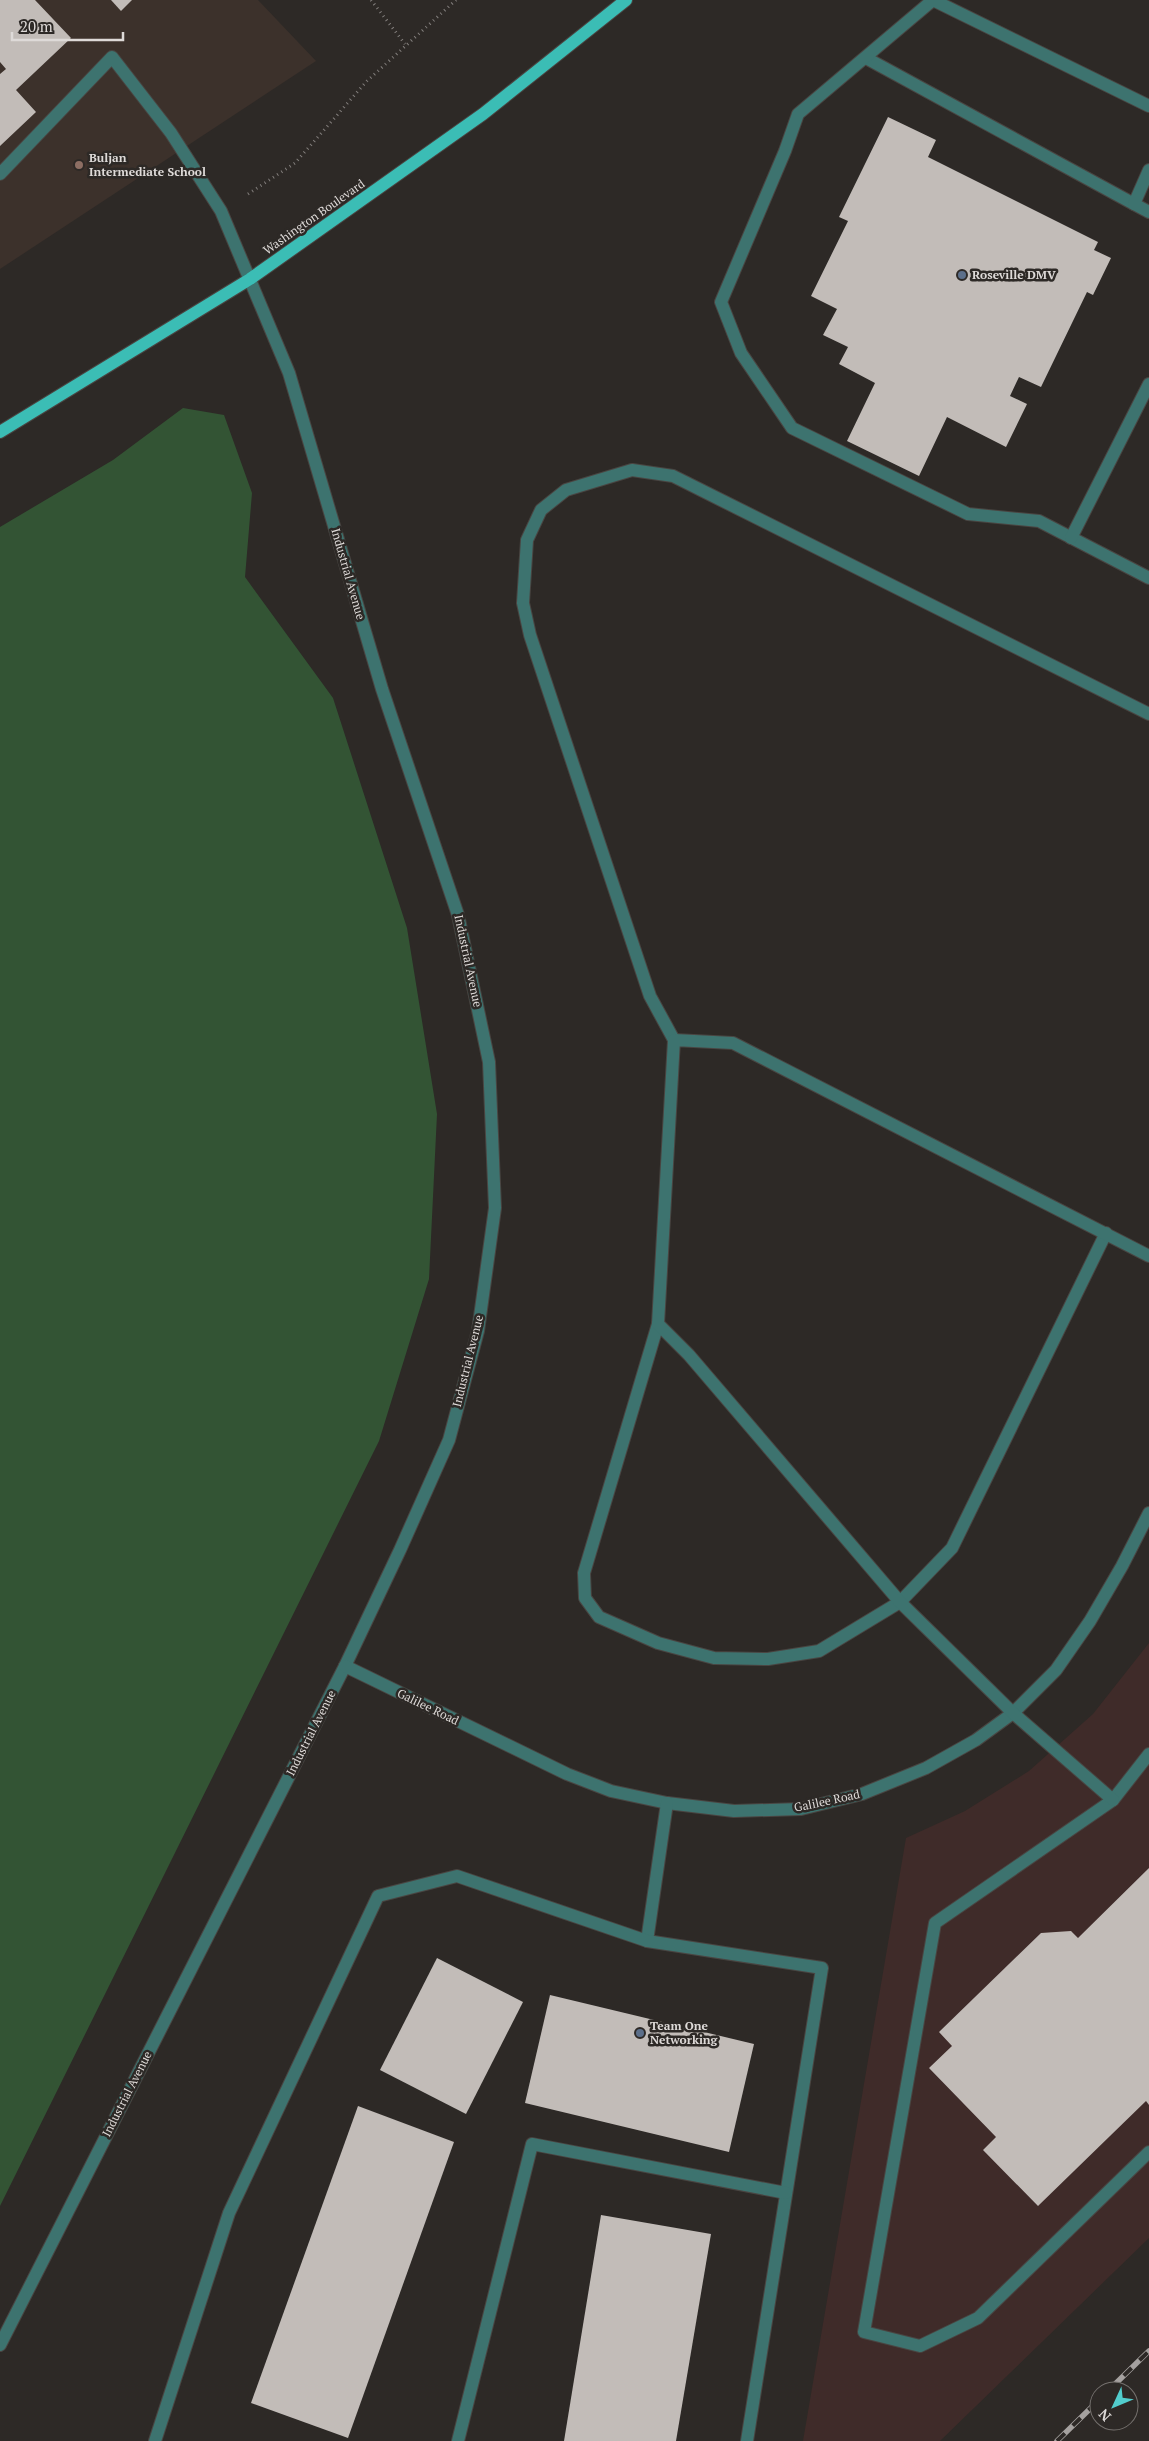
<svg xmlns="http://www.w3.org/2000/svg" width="1149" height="2441" viewBox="0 0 1149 2441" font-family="'PT Serif',serif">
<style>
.commercial{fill:#3f2b29}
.built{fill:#3c312b}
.green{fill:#335434}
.building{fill:#c2bcb8}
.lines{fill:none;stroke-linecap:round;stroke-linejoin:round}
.minor-casing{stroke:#494542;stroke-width:14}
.major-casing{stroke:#494542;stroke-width:14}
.path{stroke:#837f7d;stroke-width:3;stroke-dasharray:1 4;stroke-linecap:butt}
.minor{stroke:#3d736f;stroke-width:12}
.major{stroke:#3bbdb5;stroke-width:12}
.rail-casing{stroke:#a5a19f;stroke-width:5.5}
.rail{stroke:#2d2926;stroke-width:4;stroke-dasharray:11;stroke-linecap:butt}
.education-dot{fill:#8d6e63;stroke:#2d2926;stroke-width:2}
.service-dot{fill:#5c6f8a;stroke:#2d2926;stroke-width:2}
.labels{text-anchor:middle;stroke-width:5;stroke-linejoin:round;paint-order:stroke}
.poi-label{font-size:12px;font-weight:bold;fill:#dedad8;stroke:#2d2926;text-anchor:start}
.street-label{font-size:12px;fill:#dedad8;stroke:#2d2926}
</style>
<rect width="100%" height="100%" fill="#2d2926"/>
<polygon class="commercial" points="1149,1643 1149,2238 940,2441 803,2441 906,1838 965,1811 1029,1771 1093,1714"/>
<polygon class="built" points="0,0 258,0 316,61 0,269"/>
<polygon class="green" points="183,408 224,415 252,493 245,577 333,698 407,928 437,1114 429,1279 379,1441 0,2206 0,527 113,460"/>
<g class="building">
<polygon points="0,0 35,0 71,38 16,90 36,112 0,146 0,74 6,69 0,62"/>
<polygon points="111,0 132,0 121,11"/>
<polygon points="888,117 936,140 928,157 1098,242 1094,250 1111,258 1093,295 1087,292 1041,387 1019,377 1010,396 1027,404 1006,447 947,417 919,476 847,441 875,383 839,364 848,347 823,335 837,309 811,296 848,221 839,217"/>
<polygon points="1149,1868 1149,2105 1146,2101 1038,2206 983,2150 996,2137 929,2068 952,2046 939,2032 1041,1933 1071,1931 1078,1938"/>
<polygon points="437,1958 523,2002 466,2114 380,2070"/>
<polygon points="550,1995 754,2044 729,2152 525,2103"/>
<polygon points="358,2106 454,2142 348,2438 251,2403"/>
<polygon points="601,2215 711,2234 676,2441 564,2441"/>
</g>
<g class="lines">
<g class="minor-casing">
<g id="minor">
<polyline points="866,58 1134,204"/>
<polyline points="1149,106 933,0 798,114 785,151 721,302 741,353 792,428 968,514 1039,521 1149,578"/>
<polyline points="1149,170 1134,204 1149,212"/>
<polyline points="0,174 112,57 171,133 221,211 289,373 382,689 458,915 489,1062 495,1208 478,1331 449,1440 400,1550 345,1666 0,2345"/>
<polyline points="1071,538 1149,384"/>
<polyline points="674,1040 650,996 530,635 523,603 527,540 541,510 566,490 632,470 673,476 1149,714"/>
<polyline points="658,1324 584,1573 585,1598 599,1617 658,1643 714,1658 768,1659 819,1651 900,1602 952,1548 1106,1233"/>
<polyline points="345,1666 567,1774 611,1791 667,1803 734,1811 801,1809 862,1794 926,1768 976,1740 1013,1713 1056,1670 1090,1621 1122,1566 1149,1513"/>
<polyline points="1149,1754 1113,1800 935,1923 864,2332 920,2346 978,2318 1149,2152"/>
<polyline points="1113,1800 1013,1713 900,1602 689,1355 658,1324 674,1040 733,1043 1149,1256"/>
<polyline points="647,1941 667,1803"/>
<polyline points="155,2441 229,2213 378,1896 457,1876 647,1941 822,1968 747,2441"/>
<polyline points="458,2441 532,2144 786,2193"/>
</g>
</g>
<g class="major-casing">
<polyline id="major" points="0,432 250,279 483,114 626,0"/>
</g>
<g class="path">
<polyline points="371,0 405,44"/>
<polyline points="248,194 295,163 367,81 456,0"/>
</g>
<use href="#minor" class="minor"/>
<use href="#major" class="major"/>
<g class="rail-casing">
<g id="rail">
<polyline points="1108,2391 1149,2351"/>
<polyline points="1057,2441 1099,2400"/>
</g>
</g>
<use href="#rail" class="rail"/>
</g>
<circle class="education-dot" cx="79" cy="165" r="5"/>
<g class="service-dot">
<circle cx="962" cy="275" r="5"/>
<circle cx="640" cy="2033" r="5"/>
</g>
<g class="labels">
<g class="poi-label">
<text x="89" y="162">Buljan<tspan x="89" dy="14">Intermediate School</tspan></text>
<text x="972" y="279">Roseville DMV</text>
<text x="650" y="2030">Team One<tspan x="650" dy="14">Networking</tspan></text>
</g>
<g class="street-label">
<text transform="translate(314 217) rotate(-35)" y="4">Washington Boulevard</text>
<text transform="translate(348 574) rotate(74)" y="4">Industrial Avenue</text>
<text transform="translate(468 961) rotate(78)" y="4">Industrial Avenue</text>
<text transform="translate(468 1361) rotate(-76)" y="4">Industrial Avenue</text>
<text transform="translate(428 1707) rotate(26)" y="4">Galilee Road</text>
<text transform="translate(311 1733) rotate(-63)" y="4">Industrial Avenue</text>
<text transform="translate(827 1801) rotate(-12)" y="4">Galilee Road</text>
<text transform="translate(127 2094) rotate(-63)" y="4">Industrial Avenue</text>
</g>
</g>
<g transform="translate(1114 2406) rotate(226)"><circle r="24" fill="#2d2926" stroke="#74706d"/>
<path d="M0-4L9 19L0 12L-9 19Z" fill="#52cdcd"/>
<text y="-8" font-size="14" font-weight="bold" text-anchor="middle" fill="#dedad8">N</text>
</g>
<path d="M12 32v8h111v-8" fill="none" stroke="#dedad8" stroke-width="2.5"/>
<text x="20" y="32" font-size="15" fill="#dedad8" stroke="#2d2926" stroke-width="4" paint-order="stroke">20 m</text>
</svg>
